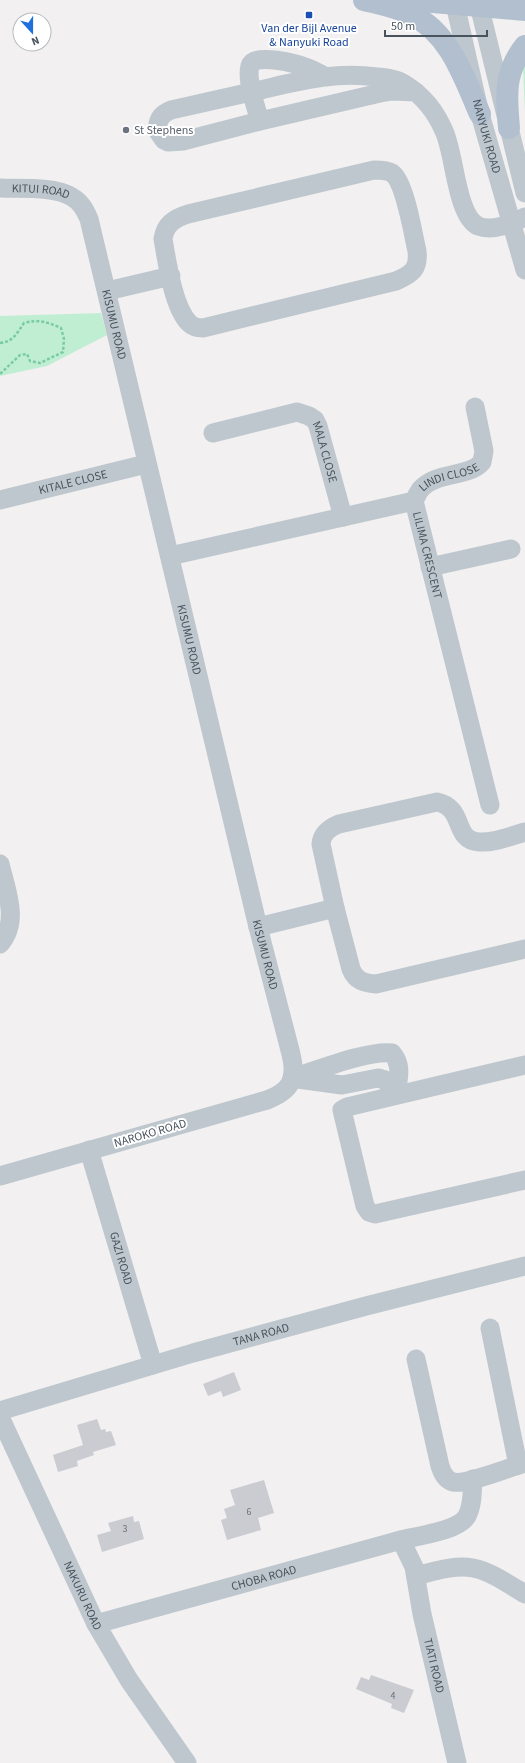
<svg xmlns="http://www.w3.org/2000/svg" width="525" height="1763" viewBox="0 0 525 1763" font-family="'Source Sans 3',sans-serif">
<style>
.green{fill:#c0eed3}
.building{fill:#caccd2}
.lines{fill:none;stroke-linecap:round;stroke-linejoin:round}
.path{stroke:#79cba4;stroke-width:2.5;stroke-dasharray:3 2;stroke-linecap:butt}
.minor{stroke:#bec7ce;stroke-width:19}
.major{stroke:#b1bfce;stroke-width:22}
.transit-dot{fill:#1a4fb4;stroke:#fff;stroke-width:1.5}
.worship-dot{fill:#6b7280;stroke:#fff;stroke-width:1.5}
.labels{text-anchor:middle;stroke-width:4;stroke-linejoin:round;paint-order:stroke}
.number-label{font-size:10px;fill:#68717a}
.transit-label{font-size:12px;fill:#164399;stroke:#fff}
.worship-label{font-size:12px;fill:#5b616d;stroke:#fff;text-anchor:start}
.street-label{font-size:12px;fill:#48535d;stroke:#fff}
</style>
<rect width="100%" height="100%" fill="#f2f0f0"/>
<g class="green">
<polygon points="525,65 525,113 523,68"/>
<polygon points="101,313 107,335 47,366 0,376 0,316"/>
</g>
<g class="building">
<polygon points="234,1372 241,1390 223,1397 221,1391 208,1396 203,1384"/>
<polygon points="97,1419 101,1430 105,1429 106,1432 111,1431 116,1445 93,1452 94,1455 77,1461 78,1466 58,1472 53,1455 83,1445 77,1425"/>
<polygon points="264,1480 274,1513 258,1518 261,1530 227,1540 221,1520 227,1518 224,1509 235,1505 230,1490"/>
<polygon points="133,1516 134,1522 139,1521 144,1539 102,1552 97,1535 111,1531 108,1523"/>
<polygon points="371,1675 414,1690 404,1713 391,1708 392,1704 356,1689 361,1677 369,1680"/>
</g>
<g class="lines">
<path class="path" d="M0 343C13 342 17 333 24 323 38 319 48 322 61 328L64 339 63 352 40 363 30 361 27 354 20 355 0 374"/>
<g class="minor">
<path id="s1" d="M455 4 480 114 525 270"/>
<polyline points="479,5 525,193"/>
<path d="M416 92 392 91 380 93 260 121 183 141 168 142 164 140 157 130C158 119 161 114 171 110 198 104 225 98 251 92 296 82 331 71 377 77 387 78 398 79 406 85 423 96 436 112 444 131 455 154 456 215 478 226 493 232 512 223 525 217"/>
<path d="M260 121C256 108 246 79 250 66 254 52 298 64 308 68 314 70 319 73 324 76"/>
<path d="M374 170C380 170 387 170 392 173 405 182 413 234 417 251 419 269 412 274 396 281L203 328C197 328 193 327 189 323 173 307 167 261 163 239 165 224 175 218 188 214Z"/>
<path id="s2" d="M0 188C20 189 55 186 72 197 81 202 85 210 89 219L258 927 291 1054C297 1079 291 1091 267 1100L0 1176"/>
<polyline points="107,291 171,276"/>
<path id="s3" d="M213 433 297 412 309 416 315 420 318 426 343 517"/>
<path id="s4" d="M0 500 146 464"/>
<path id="s5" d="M414 501C416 497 418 493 420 490 435 471 469 478 482 462L484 451 475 407"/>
<path id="s6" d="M170 556 414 501 490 805"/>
<polyline points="430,567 511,549"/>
<path d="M525 832C511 836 494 843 479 842 452 840 466 808 437 802L339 824C329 828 322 833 321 844L335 908 351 969C356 981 364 983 376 984L525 949"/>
<path d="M0 864C6 890 20 921 0 944"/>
<polyline points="258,927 335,908"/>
<polyline points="525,1065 347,1107 342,1110 365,1206 369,1212 375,1214 525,1180"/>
<path d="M292 1078C318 1070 368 1050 392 1053 403 1066 398 1079 396 1094"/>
<polyline points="298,1079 342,1085 378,1078 385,1080 396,1094"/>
<path id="s7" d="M89 1150 153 1365"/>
<polyline points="490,1328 518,1465"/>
<path d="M416 1359 440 1466C442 1472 445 1480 453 1482 466 1485 510 1467 525 1463"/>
<path id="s8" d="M0 1411 193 1353 366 1306 525 1266"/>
<path id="s9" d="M0 1417 96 1624 129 1680 187 1763"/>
<path d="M401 1540C417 1536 459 1531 467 1516 473 1505 472 1491 473 1479"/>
<path d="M416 1576C471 1560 478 1565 525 1594"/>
<path id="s10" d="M96 1624 401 1540 414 1567 422 1614 457 1763"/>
</g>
<g class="major">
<path d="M364 0C380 4 397 7 412 15 450 33 464 78 480 114"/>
<polyline points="410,0 525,10"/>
<path d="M509 128C506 95 504 72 525 46"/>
</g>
</g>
<rect class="transit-dot" x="305" y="11" width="8" height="8" rx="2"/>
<circle class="worship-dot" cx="126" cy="130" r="4"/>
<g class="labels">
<g class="number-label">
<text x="249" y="1515">6</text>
<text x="125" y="1532">3</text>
<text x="393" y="1699">4</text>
</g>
<g class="transit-label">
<text x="309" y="32">Van der Bijl Avenue<tspan x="309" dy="14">&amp; Nanyuki Road</tspan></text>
</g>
<g class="worship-label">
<text x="134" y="134">St Stephens</text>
</g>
<g class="street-label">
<text dy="4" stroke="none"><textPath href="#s1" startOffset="136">NANYUKI ROAD</textPath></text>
<text dy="4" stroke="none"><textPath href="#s2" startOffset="41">KITUI ROAD</textPath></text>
<text dy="4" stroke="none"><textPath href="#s2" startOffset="210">KISUMU ROAD</textPath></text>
<text dy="4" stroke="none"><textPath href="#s3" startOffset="140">MALA CLOSE</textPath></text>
<text dy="4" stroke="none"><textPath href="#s5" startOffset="45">LINDI CLOSE</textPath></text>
<text dy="4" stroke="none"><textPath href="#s4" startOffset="75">KITALE CLOSE</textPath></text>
<text dy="4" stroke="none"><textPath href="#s6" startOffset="306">LILIMA CRESCENT</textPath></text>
<text dy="4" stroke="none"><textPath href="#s2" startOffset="534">KISUMU ROAD</textPath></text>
<text dy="4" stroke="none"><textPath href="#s2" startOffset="858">KISUMU ROAD</textPath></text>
<text transform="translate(150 1133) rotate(-16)" y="4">NAROKO ROAD</text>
<text dy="4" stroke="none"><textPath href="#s7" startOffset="113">GAZI ROAD</textPath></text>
<text dy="4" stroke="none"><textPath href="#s8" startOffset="272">TANA ROAD</textPath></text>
<text dy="4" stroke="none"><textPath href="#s10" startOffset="174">CHOBA ROAD</textPath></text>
<text dy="4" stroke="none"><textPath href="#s9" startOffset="197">NAKURU ROAD</textPath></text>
<text dy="4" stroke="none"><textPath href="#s10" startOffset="447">TIATI ROAD</textPath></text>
</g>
</g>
<g transform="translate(32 32) rotate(159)"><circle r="19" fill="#ffffff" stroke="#b6babe"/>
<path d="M0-3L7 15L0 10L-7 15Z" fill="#1f70dd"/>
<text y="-6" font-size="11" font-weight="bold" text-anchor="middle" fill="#48535d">N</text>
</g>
<path d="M385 30v6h102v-6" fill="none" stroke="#48535d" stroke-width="2"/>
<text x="391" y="30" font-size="12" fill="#48535d" stroke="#ffffff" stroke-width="3" paint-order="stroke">50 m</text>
</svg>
